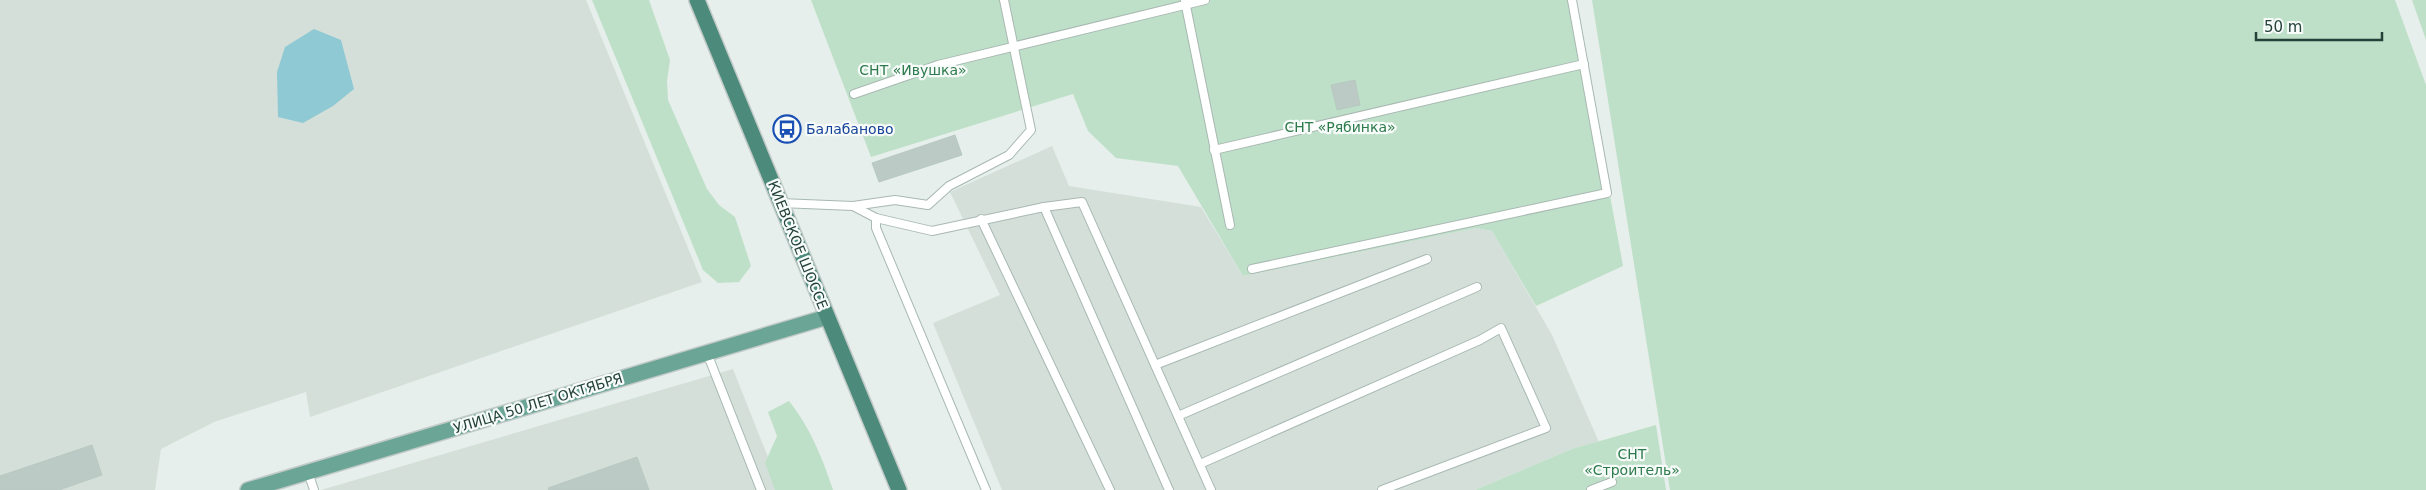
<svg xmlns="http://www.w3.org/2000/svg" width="2426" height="490" viewBox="0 0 2426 490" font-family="'DejaVu Sans',sans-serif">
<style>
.built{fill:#d4dfda}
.green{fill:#bfe0c8}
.water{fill:#8ec9d4}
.building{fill:#bbcac4;stroke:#b8c9c2}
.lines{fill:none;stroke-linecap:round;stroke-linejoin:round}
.service-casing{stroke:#a8b8b2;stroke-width:10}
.primary-casing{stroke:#c2cac8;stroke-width:18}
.trunk-casing{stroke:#c2cac8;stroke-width:18}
.service{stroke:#fff;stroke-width:8}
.primary{stroke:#6aa596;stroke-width:15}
.trunk{stroke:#4c8a7c;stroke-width:15}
.labels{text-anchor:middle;stroke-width:4.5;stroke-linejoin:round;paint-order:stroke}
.park-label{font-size:14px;fill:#2d7a4b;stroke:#f7fbf9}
.transit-label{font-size:14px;fill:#164399;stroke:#f7fbf9;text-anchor:start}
.street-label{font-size:14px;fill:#24423a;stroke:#f7fbf9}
</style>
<rect width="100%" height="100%" fill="#e6efeb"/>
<g class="built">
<polygon points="0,0 586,0 702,282 310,417 306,392 214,422 161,449 155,490 0,490"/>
<polygon points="1052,146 1069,186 1201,207 1243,276 1476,228 1492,231 1552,335 1599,442 1572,449 1475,490 1002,490 933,323 1000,295 950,192"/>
<polygon points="733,369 781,490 321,490"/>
</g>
<g class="green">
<polygon points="592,0 649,0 670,60 667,81 668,100 707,189 719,205 735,217 751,266 739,282 718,283 703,270"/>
<polygon points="811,0 1574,0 1623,266 1536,306 1492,231 1476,228 1243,276 1178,166 1116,158 1088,131 1073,94 871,157"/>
<polygon points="1592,0 2395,0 2426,85 2426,490 1670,490"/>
<polygon points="2412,0 2426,0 2426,40"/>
<path d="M789 401C811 429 822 457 833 490H775L765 463 777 436 768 412Z"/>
<polygon points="1656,425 1666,490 1475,490 1572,449"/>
</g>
<polygon class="water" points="314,29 341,40 354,89 333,106 303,123 278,117 277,72 285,47"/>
<g class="building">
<polygon points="1355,80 1360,105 1337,110 1331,85"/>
<polygon points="955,135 962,155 879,182 872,163"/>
<polygon points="92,445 102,475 59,490 0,490 0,476"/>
<polygon points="637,457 649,490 549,490 548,488"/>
</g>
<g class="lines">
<g class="service-casing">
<g id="service">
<polyline points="1185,1 1230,225"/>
<polyline points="854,94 938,65 1205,0"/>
<polyline points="1214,150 1584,64"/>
<polyline points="780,203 853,206 876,218 932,231 1044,207 1169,490"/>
<polyline points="853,206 895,200 928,205 949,186 1009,155 1031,130 1004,0"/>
<polyline points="1044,207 1082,202 1211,490"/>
<polyline points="876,218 876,228 986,490"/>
<polyline points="981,219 1110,490"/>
<polyline points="1252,269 1607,193 1572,0"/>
<polyline points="707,353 761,490"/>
<polyline points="1155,365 1427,259"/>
<polyline points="1178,416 1477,287"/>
<polyline points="1200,464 1480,340 1501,328 1546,428 1382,490"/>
<polyline points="308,472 314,490"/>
<polyline points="1591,490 1612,482"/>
</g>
</g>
<g class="primary-casing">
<polyline id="primary" points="248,490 827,317"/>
</g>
<g class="trunk-casing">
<polyline id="trunk" points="697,0 899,490"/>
</g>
<use href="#service" class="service"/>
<use href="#primary" class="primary"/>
<use href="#trunk" class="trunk"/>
</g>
<defs>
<g id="bus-ring" transform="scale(1.4375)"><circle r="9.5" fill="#f7fbf9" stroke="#1a4fb4" stroke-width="1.5"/><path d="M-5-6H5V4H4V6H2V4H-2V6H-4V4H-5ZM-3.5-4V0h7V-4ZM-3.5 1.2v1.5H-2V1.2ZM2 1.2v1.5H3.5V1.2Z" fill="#1a4fb4"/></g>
</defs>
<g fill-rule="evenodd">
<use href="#bus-ring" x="787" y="129"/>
</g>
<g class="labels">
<g class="park-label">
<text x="913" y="75">СНТ «Ивушка»</text>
<text x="1340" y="132">СНТ «Рябинка»</text>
<text x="1632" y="459">СНТ<tspan x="1632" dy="16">«Строитель»</tspan></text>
</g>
<g class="transit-label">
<text x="806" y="134">Балабаново</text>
</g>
<g class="street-label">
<text transform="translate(798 245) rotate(68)" y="5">КИЕВСКОЕ ШОССЕ</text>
<text transform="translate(538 403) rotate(-17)" y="5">УЛИЦА 50 ЛЕТ ОКТЯБРЯ</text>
</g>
</g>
<path d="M2256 32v8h126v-8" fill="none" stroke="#24423a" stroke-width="2.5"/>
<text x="2264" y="32" font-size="15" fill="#24423a" stroke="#f7fbf9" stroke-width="4" paint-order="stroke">50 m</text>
</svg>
